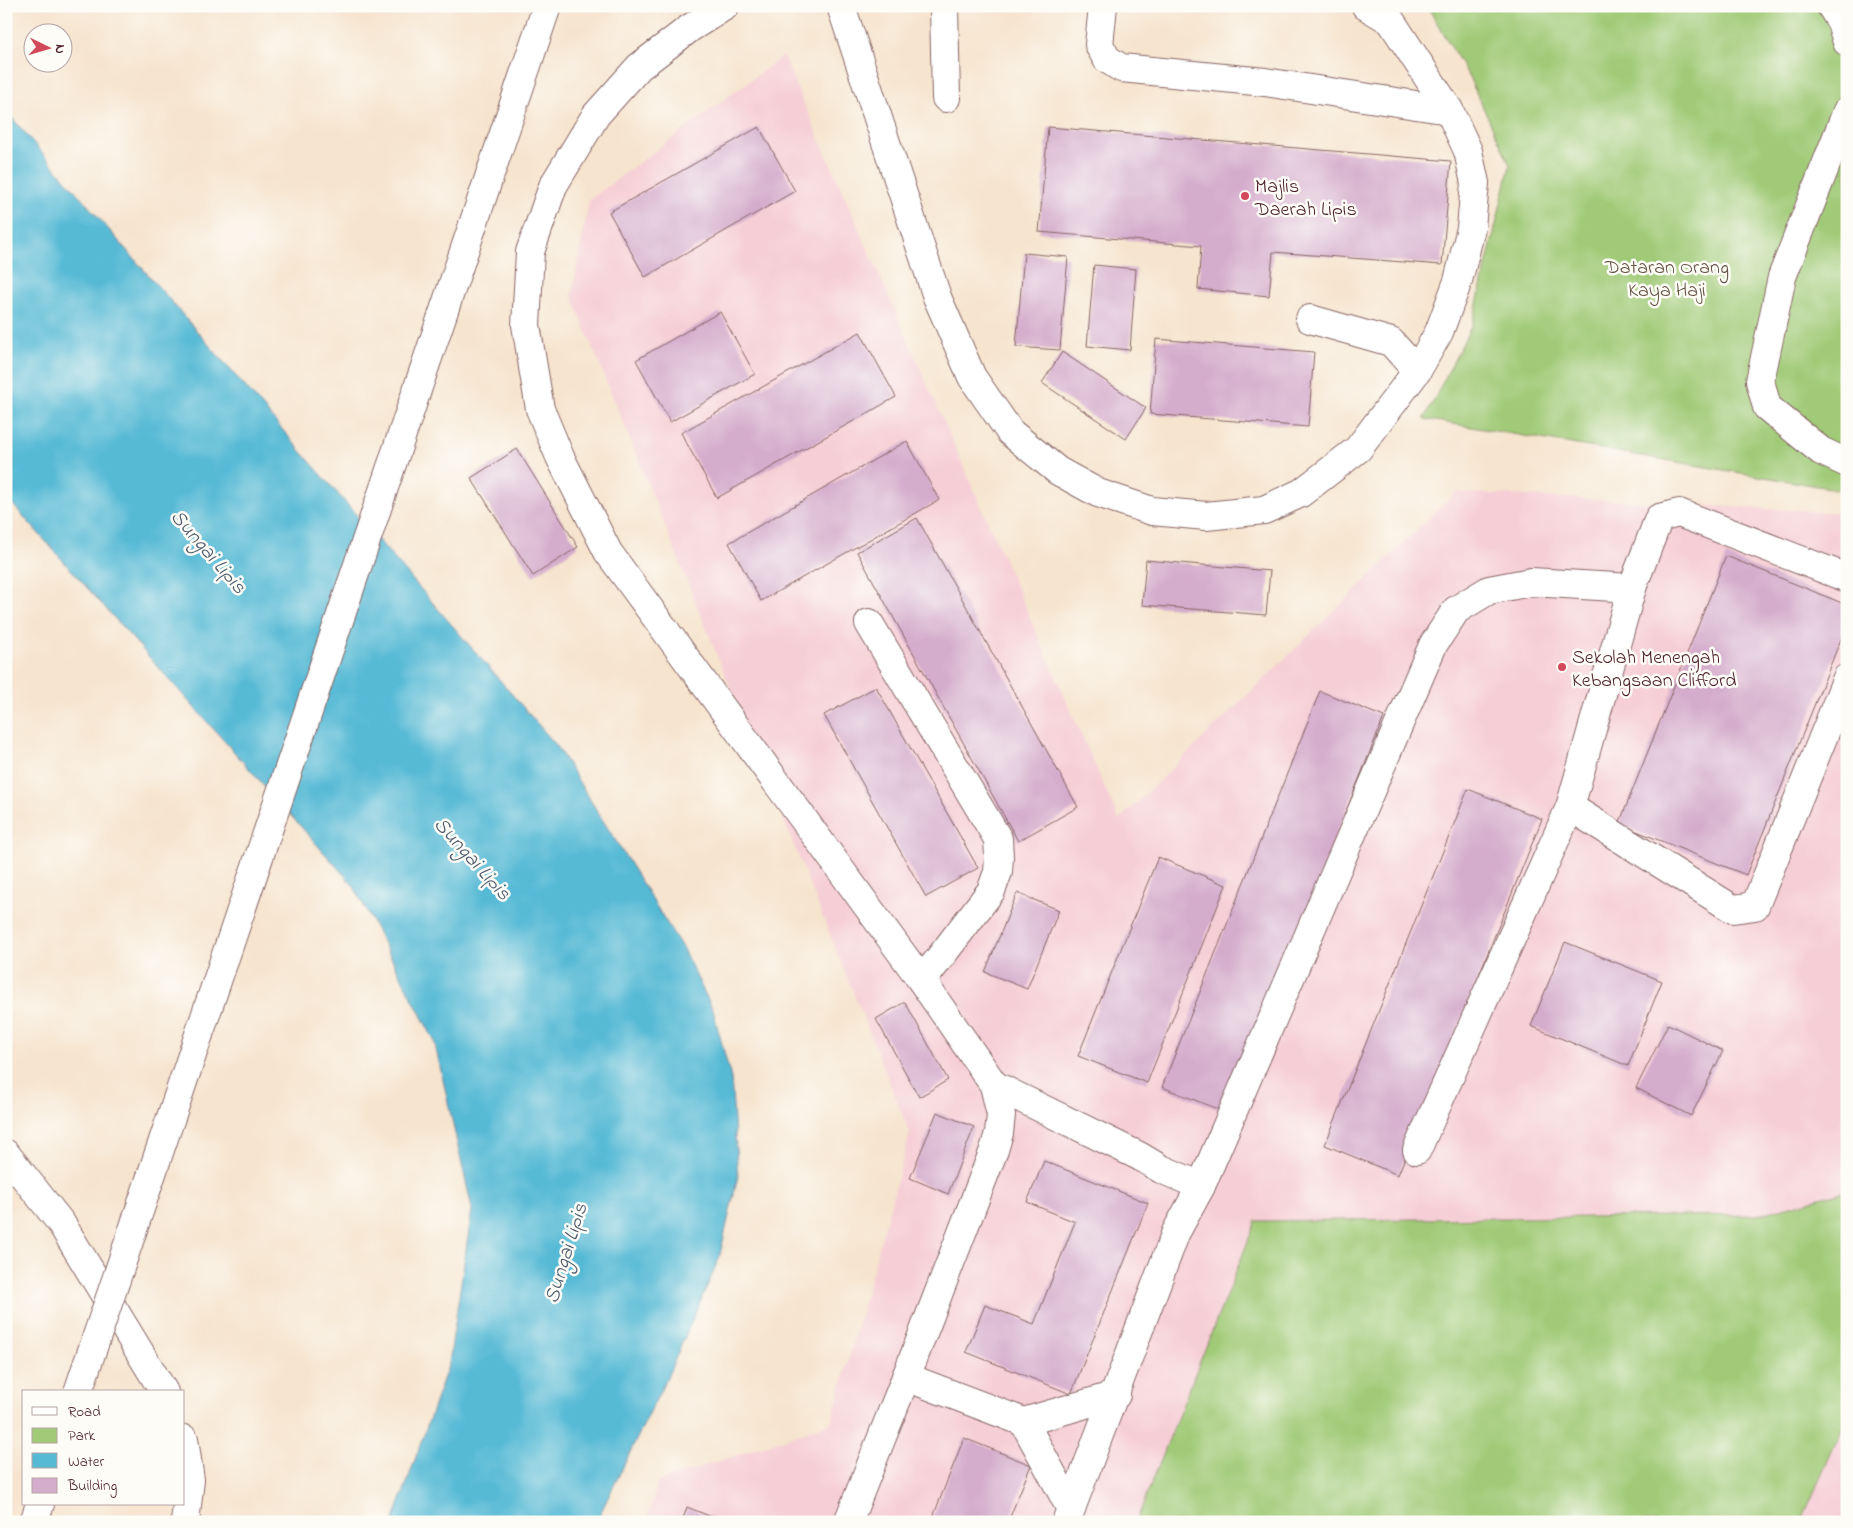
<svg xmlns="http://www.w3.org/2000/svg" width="1853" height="1528" viewBox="0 0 1853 1528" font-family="'Indie Flower',sans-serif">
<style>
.built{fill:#f6cfd6}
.green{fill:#a0ca77;stroke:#757451}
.water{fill:#57bad5;stroke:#506c80}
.building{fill:#d4accc}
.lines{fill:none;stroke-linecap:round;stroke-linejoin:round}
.minor-casing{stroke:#866464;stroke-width:30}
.major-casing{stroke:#866464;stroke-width:30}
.minor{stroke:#fff;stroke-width:28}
.major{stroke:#fff;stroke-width:28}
.major-bridge-casing{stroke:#866464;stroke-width:30;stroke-linecap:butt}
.major-bridge{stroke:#fff;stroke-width:28}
.poi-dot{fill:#d1495b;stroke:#fdfcf7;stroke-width:2}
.labels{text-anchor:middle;stroke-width:5;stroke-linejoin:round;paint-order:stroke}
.poi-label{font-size:20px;fill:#4a1f2b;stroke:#fdfcf7;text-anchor:start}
.park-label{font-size:20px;fill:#645242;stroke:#fdfcf7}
.water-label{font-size:21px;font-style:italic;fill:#4f5d6f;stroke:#fdfcf7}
</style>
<rect width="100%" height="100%" fill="#fdfcf7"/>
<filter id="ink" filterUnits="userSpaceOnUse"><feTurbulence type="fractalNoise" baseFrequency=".02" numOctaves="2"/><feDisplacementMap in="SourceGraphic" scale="10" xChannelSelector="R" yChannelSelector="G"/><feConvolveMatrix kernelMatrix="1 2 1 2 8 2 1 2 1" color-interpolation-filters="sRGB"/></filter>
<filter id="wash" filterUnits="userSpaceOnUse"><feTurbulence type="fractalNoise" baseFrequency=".0096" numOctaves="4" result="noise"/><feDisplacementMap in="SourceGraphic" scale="20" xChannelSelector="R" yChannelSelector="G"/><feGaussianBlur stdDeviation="1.12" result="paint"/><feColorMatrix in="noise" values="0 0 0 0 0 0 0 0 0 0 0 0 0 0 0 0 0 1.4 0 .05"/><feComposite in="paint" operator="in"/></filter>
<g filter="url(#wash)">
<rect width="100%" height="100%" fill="#f6e4ce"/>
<polygon class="built" points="783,56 1119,820 1456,492 1847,513 1847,1522 646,1522 658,1482 831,1423 910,1133 572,296 589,200"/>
<g class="green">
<polygon points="1427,6 1847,6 1847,491 1424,419 1472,325 1510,165 1468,75"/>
<polygon points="1842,1192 1847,1194 1847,1417 1801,1522 1136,1522 1256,1221 1758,1215"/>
</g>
<polygon class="water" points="6,111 556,745 683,949 713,1010 731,1078 738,1176 719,1259 670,1371 596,1522 393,1522 449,1363 472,1209 434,1040 353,885 6,497"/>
<g id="blocks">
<g class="building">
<polygon points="759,127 795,191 645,277 609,212"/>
<polygon points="1048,127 1451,161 1442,265 1273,252 1269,296 1198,289 1201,246 1039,232"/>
<polygon points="1024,253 1068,257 1060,350 1016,347"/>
<polygon points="1094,265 1136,269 1130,350 1087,346"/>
<polygon points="720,312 755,374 670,422 636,360"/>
<polygon points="860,332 896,397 717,498 681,433"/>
<polygon points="1156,339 1314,352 1308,427 1150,414"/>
<polygon points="1062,352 1146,408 1126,439 1042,383"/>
<polygon points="907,441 939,500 761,601 729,543"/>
<polygon points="517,449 578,547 533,576 471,478"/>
<polygon points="917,518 1078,807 1018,841 857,552"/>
<polygon points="1726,556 1847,605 1847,624 1746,875 1619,824"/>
<polygon points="1146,560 1270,571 1266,615 1142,605"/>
<polygon points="876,687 978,868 926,897 824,715"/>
<polygon points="1320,691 1384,717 1225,1112 1162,1087"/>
<polygon points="1468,789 1542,819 1398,1175 1325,1145"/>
<polygon points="1158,857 1226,885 1147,1083 1078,1056"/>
<polygon points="1017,893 1059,910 1027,989 985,972"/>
<polygon points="1565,942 1662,981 1628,1066 1531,1026"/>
<polygon points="905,1002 948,1080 919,1097 876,1019"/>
<polygon points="1668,1024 1723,1051 1691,1116 1636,1088"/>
<polygon points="937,1112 974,1127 948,1194 910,1178"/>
<polygon points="1044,1161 1148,1203 1071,1394 966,1352 985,1305 1034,1324 1075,1222 1027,1202"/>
<polygon points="964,1438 1031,1465 1008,1522 931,1522"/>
<polygon points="687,1507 724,1522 682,1522"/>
</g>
</g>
</g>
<g filter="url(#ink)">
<use href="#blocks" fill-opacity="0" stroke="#866464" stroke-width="1"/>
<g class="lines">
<g class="minor-casing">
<g id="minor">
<polyline points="725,6 690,28 639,67 596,115 553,186 530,252 526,325 540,409 560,457 608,552 922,981 994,1085 1001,1115 999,1133 994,1150 906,1377 848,1522"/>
<polyline points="841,6 937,297 972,377 1010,432 1058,471 1098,493 1152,511 1206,516 1264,510 1301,493 1358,449 1417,371 1439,332 1458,281 1471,228 1475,183 1468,151 1449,110 1391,21 1366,6"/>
<polyline points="944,6 946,98"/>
<polyline points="1103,6 1099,45 1107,59 1121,68 1265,82 1449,110"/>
<polyline points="1831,6 1841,22 1847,42"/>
<polyline points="1847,111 1782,277 1760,381 1767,407 1821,451 1847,463"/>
<polyline points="1310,319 1391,342 1417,371"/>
<polyline points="1847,578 1679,513 1659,518 1632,588 1570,807 1733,909 1755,906 1847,678"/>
<polyline points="869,623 998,839 999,857 998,872 991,891 922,981"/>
<polyline points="994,1085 1139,1156 1161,1169 1201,1186 1176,1232 1066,1522"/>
<polyline points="1417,1150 1570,807"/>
<polyline points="6,1154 61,1223 164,1392"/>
<polyline points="1201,1186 1433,645 1456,610 1489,590 1531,582 1632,588"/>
<polyline points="906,1377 1024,1422 1116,1395"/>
<polyline points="1024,1422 1071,1509"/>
<polyline points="184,1439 190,1480 185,1522"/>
</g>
</g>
<g class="major-casing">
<polyline id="major" points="34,1522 40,1504"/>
</g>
<use href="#minor" class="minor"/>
<use href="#major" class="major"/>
<g class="major-bridge-casing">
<polyline id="major-bridge" points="78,1392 547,6"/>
</g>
<use href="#major-bridge" class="major-bridge"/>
</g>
</g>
<g class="poi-dot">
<circle cx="1245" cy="196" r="5"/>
<circle cx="1562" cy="667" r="5"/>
</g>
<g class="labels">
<g class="poi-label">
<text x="1255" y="192">Majlis<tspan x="1255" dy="23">Daerah Lipis</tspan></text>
<text x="1572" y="663">Sekolah Menengah<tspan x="1572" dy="23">Kebangsaan Clifford</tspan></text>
</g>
<g class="park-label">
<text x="1667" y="273">Dataran Orang<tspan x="1667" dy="23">Kaya Haji</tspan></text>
</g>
<g class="water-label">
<text transform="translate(209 551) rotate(49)" y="7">Sungai Lipis</text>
<text transform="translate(473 858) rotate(48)" y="7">Sungai Lipis</text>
<text transform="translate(565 1253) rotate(-73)" y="7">Sungai Lipis</text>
</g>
</g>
<rect width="1853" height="1528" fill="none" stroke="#fdfcf7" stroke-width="25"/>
<rect x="22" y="1390" width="162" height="115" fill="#fdfcf7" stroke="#b5a4a5"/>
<rect x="32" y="1407" width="25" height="8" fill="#ffffff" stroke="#b5a4a5"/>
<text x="68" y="1416" font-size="15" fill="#4a1f2b">Road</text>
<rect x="32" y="1428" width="25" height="15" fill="#a0ca77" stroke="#b5a4a5"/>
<text x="68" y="1440" font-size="15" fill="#4a1f2b">Park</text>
<rect x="32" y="1453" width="25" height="15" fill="#57bad5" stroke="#b5a4a5"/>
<text x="68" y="1466" font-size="15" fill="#4a1f2b">Water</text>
<rect x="32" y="1478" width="25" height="15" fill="#d4accc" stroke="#b5a4a5"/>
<text x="68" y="1490" font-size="15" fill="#4a1f2b">Building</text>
<g transform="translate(48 48) rotate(95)"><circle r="24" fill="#fdfcf7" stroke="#b5a4a5"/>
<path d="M0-4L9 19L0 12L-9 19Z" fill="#d1495b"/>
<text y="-8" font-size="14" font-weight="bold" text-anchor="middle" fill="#4a1f2b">N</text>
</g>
</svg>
